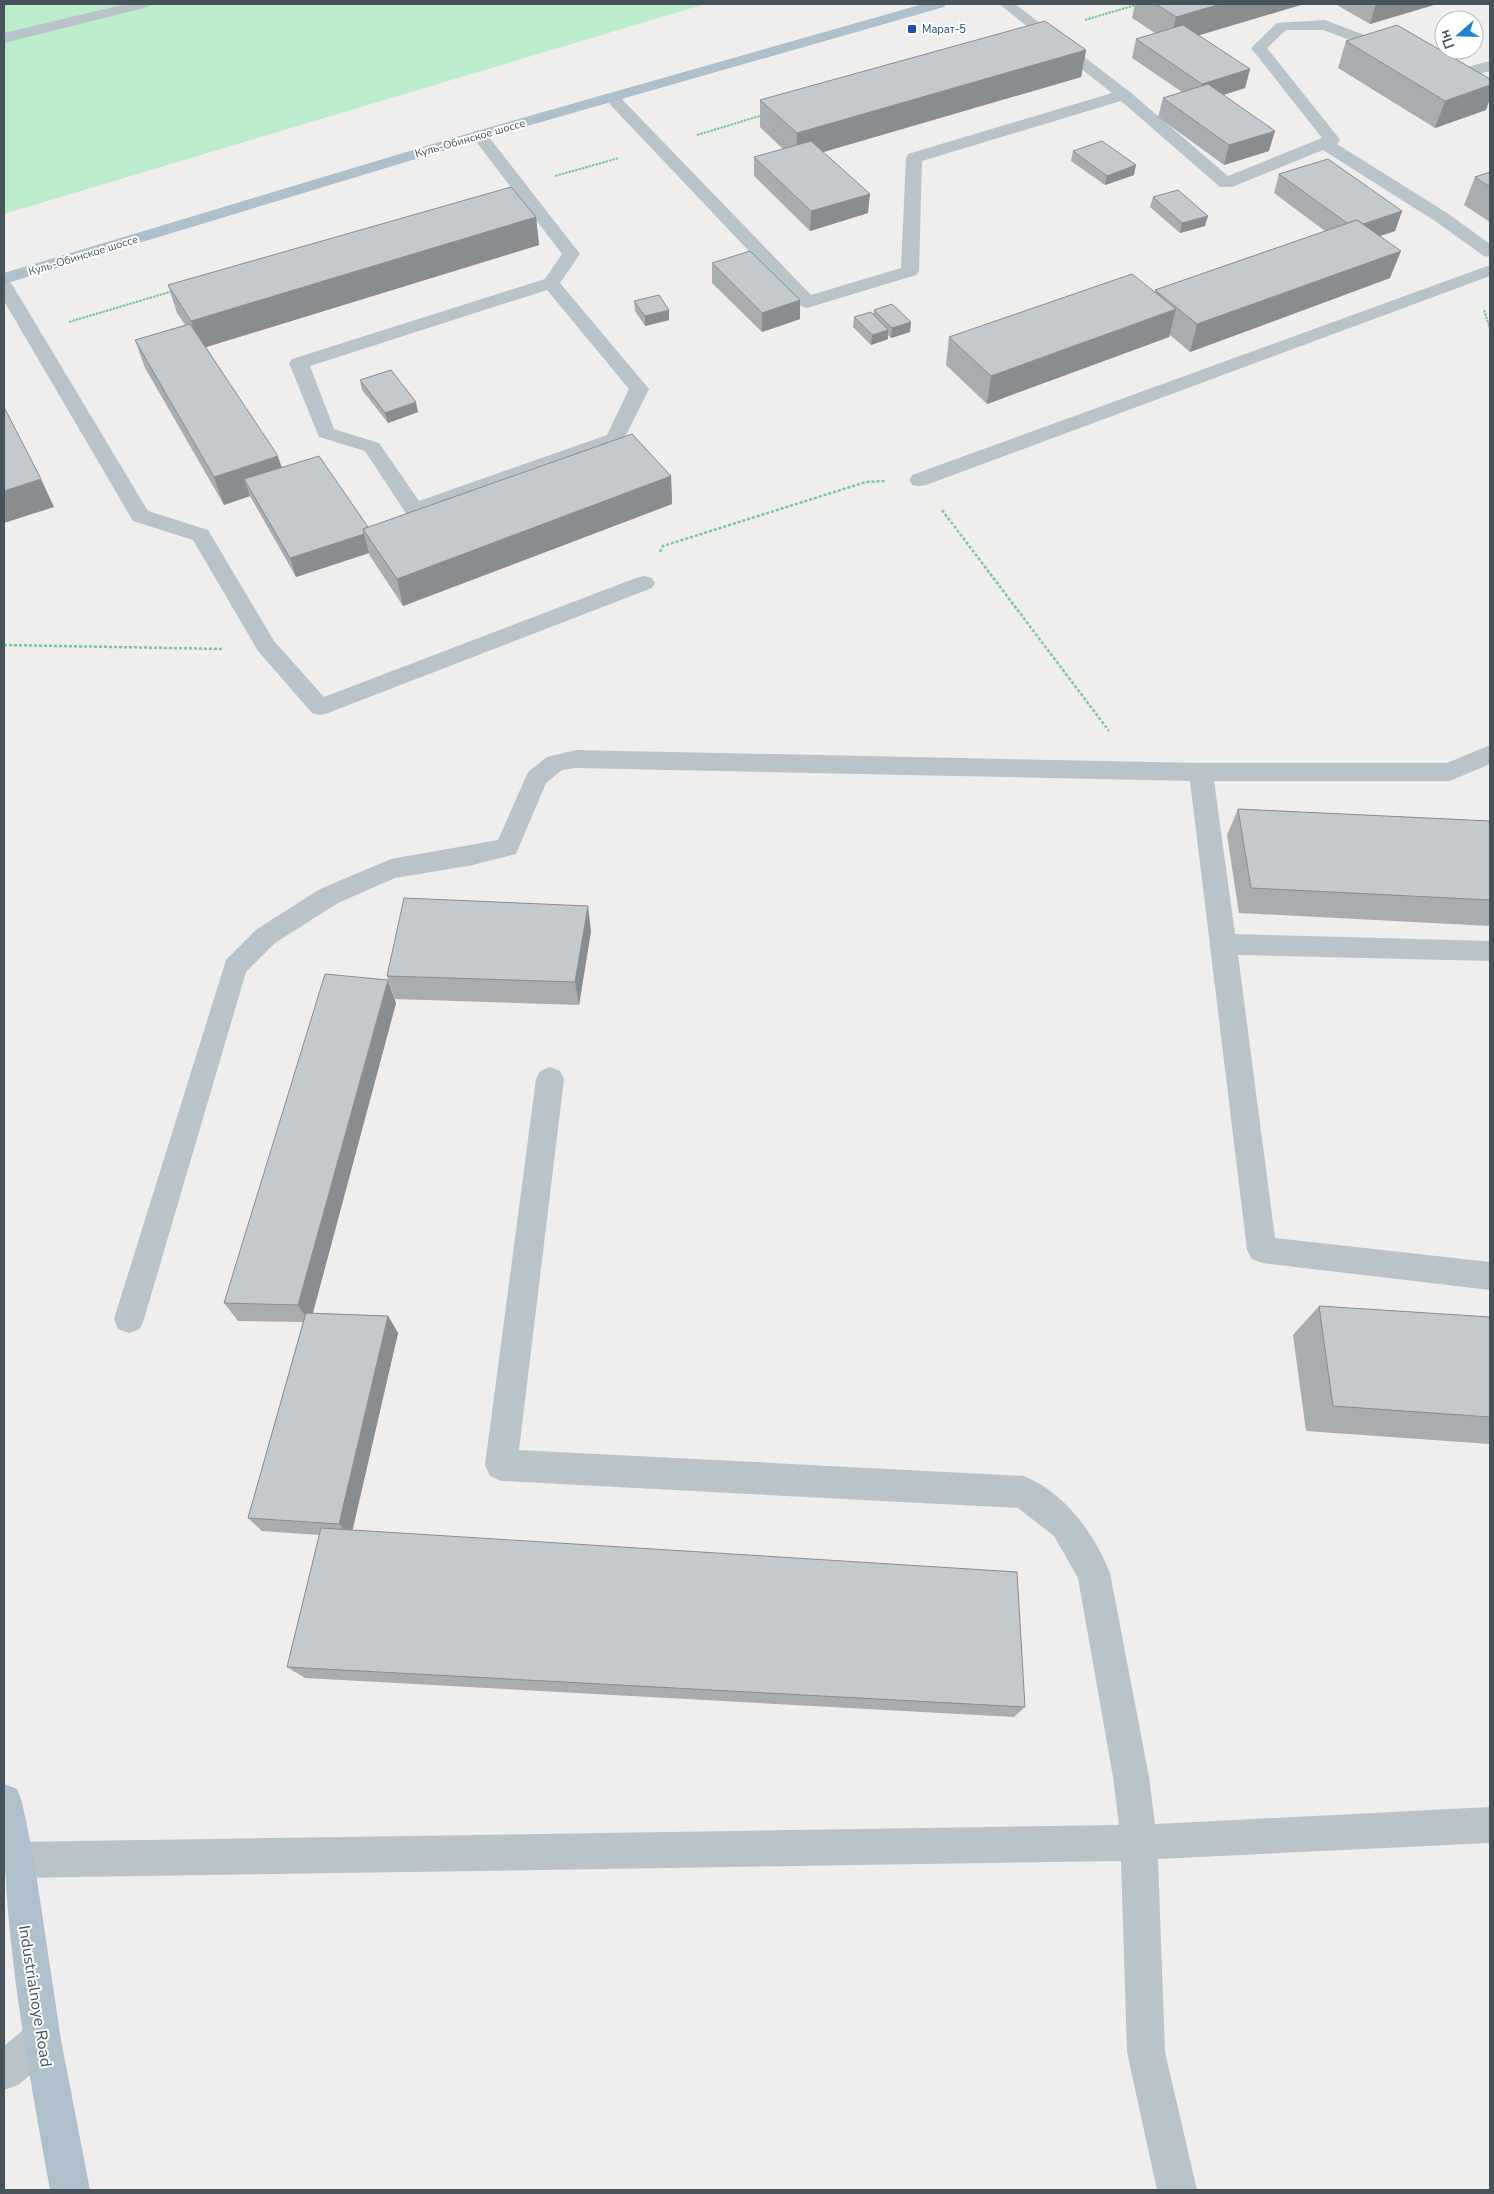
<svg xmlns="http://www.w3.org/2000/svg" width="1494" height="2194" viewBox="0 0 1494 2194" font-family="'Nunito Sans',sans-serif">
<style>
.green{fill:#bcedca}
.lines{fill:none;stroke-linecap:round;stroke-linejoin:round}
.path-far1{stroke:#74cb97;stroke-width:2;stroke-dasharray:2.5 1;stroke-linecap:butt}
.path{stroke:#74cb97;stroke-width:2.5;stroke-dasharray:3 2;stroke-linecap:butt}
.minor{fill:#b9c3ca;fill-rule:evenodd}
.major{fill:#adc0cc;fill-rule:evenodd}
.wall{fill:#a9adb0}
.shaded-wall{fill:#898d90}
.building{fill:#c4c9cd;stroke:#898d90}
.transit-dot{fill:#1a4fb4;stroke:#fff;stroke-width:2}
.labels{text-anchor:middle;stroke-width:4;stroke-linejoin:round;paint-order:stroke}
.far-transit-label{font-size:11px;fill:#164399;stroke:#fff;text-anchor:start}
.far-street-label{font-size:11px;fill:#46535a;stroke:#fff}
.near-street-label{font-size:16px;fill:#46535a;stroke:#fff}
</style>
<rect width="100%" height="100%" fill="#f0eded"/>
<polygon class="green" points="4,4 705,4 4,214"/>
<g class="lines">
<g class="path-far1">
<polyline points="1085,20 1139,4"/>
<polyline points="697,135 763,115"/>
<polyline points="555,176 619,158"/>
<polyline points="1484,310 1490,329"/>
<polyline points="69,322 173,291"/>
</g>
<g class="path">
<polyline points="942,510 1109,731"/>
<polyline points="660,552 663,546 866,482 886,481"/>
<polyline points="4,645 224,649"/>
</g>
<g class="minor">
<polygon points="126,4 150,4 148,7 4,43 4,33"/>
<polygon points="999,4 1015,4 1130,92 1228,176 1322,138 1251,48 1277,23 1325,20 1398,48 1401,51 1398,54 1393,56 1323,30 1286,30 1267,48 1338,137 1340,140 1337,144 1447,213 1490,244 1490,257 1484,256 1435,221 1323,150 1232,187 1220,187 1121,101 922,161 919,271 916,275 807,308 801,306 603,97 605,94 617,94 811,295 901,268 906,158 908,154 1112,93"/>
<path d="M1490 61V71C1473 75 1444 89 1431 71L1433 68 1439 66 1452 71Z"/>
<path d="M479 130 485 132 580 254 560 283 649 389 622 443 414 517 407 515 365 451 319 437 289 363 292 359 545 279 562 254 471 135 473 132ZM547 290 629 389 607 435 419 501 379 443 334 429 310 366Z"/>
<polygon points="1490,265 1490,276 926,485 919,486 912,485 909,480 912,475"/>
<polygon points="4,281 10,282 13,286 148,511 208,530 274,641 324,697 636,578 644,576 652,578 655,583 652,588 328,713 320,715 312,713 258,651 193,540 133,521 4,301"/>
<polygon points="1490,745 1490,764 1450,781 1214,781 1235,934 1490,941 1490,961 1238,955 1275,1238 1490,1262 1490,1290 1262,1263 1252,1259 1247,1250 1190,781 576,768 562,770 546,783 516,854 473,865 395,878 338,903 275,943 246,972 144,1319 140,1329 129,1333 118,1329 114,1319 226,960 257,929 320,889 391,859 498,840 528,772 547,757 576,750 1201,763 1447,763"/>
<path d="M550 1067 560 1071 564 1079 519 1450 1024 1476C1065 1493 1094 1533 1110 1573L1149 1777 1155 1824 1490 1807V1843L1158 1859 1165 2052 1197 2190H1157L1127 2052 1121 1861 16 1878 4 1873V1847L16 1842 1119 1825 1113 1777 1078 1578 1054 1536 1018 1508 501 1481 490 1476 485 1465 536 1079 540 1071Z"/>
<polygon points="42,2021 56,2026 61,2040 56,2054 18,2085 4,2090 4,2046 28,2026"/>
</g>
<g class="major">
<polygon points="923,4 946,4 944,7 485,138 4,284 4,273 473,132"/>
<path d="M4 1784 17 1789 22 1802 34 1860 61 2040 90 2190H50C26 2057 0 1920 4 1784Z"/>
</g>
</g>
<g class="wall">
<polygon points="1135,4 1304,4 1198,35 1250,69 1245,88 1223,95 1269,151 1224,165 1158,117 1163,98 1182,92 1132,58 1136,39 1155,33 1132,18"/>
<polygon points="1335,4 1437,4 1370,24"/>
<polygon points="1346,41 1486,110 1435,128 1338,68"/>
<polygon points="1086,50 1081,77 823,152 868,213 810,231 754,176 754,157 783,149 760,127 760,100"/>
<polygon points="1073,151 1134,175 1105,185 1071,161"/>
<polygon points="1490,172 1490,222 1464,205 1475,177"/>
<polygon points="1279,174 1402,211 1395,231 1380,236 1390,278 1190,352 1170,335 1169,337 987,404 946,365 949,337 1155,292 1155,290 1325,231 1274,193"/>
<polygon points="1153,197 1205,226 1180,233 1150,207"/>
<polygon points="536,217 539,245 206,347 282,467 368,527 671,476 672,504 403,606 370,556 369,553 296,577 250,496 224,505 145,368 135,340 185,325 177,313 168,285"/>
<polygon points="712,263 800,300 800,319 762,332 712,283"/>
<polygon points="634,301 669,320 645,326 635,311"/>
<polygon points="874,310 910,332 891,338 888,335 888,339 871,345 853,327 854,317 873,314"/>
<polygon points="360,380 418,412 388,423 362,390"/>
<polygon points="1238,809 1490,821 1490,926 1239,913 1227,835"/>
<polygon points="591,931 579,1005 395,999 387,976"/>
<polygon points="396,1003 313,1313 388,1316 398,1333 352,1530 1025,1707 1014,1717 305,1678 287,1667 319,1535 262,1531 248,1518 303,1322 238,1321 224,1303"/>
<polygon points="1319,1306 1490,1317 1490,1444 1306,1431 1293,1335"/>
</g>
<g class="shaded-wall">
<polygon points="1221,4 1304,4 1170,44 1176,17"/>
<polygon points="1376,4 1437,4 1370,24"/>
<polygon points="1086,50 1081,77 796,160 797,133"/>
<polygon points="1250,69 1245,88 1198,103 1202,84"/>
<polygon points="1490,85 1490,99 1486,110 1435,128 1445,101"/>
<polygon points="1275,131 1269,151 1224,165 1229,145"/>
<polygon points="1136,165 1134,175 1105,185 1107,176"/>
<polygon points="870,194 868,213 810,231 811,211"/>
<polygon points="1402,211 1395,231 1346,247 1353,228"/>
<polygon points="1208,216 1205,226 1180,233 1182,223"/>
<polygon points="536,217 539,245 200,349 191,321"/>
<polygon points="1401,251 1390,278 1190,352 1197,324"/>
<polygon points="800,300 800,319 762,332 762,313"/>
<polygon points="1176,309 1169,337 987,404 991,376"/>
<polygon points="669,310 669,320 645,326 645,316"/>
<polygon points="911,322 910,332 891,338 892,328"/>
<polygon points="888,330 888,339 871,345 872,335"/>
<polygon points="416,402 418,412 388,423 385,413"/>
<polygon points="278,456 287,484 244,479 250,496 224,505 214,477"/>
<polygon points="671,476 672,504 403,606 397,579"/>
<polygon points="41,479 54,507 4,523 4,491"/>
<polygon points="364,534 369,553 296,577 290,558"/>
<polygon points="588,906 591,931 579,1005 575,982"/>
<polygon points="388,980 396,1003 310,1323 298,1305"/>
<polygon points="388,1316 398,1333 351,1537 339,1524"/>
</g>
<g class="building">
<polygon points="1156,4 1221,4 1176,17"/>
<polygon points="1045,21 1086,50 797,133 760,100"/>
<polygon points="1183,25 1250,69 1202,84 1136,39"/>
<polygon points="1397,25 1490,79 1490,85 1445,101 1346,41"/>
<polygon points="1208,84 1275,131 1229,145 1163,98"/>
<polygon points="811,141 870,194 811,211 754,157"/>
<polygon points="1102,141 1136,165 1107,176 1073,151"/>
<polygon points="1328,159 1402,211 1363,224 1357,220 1347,223 1279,174"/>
<polygon points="1490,172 1490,187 1475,177"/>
<polygon points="511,187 536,217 191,321 168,285"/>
<polygon points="1178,190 1208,216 1182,223 1153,197"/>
<polygon points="1357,220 1401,251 1197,324 1155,290"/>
<polygon points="750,251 800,300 762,313 712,263"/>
<polygon points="1132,274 1176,309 991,376 949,337"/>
<polygon points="659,295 669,310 645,316 634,301"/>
<polygon points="892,304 911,322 892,328 874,310"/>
<polygon points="871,312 888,330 872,335 854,317"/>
<polygon points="190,324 278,456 214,477 135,340"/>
<polygon points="391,370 416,402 385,413 360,380"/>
<polygon points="4,407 41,479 4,491"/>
<polygon points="632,434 671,476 397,579 363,529"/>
<polygon points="319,456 368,527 363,529 364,534 290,558 244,479"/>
<polygon points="1238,809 1490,821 1490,900 1251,888"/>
<polygon points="404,898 588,906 575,982 387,976"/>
<polygon points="325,974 388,980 298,1305 224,1303"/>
<polygon points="1319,1306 1490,1317 1490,1417 1333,1406"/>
<polygon points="306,1313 388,1316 339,1524 248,1518"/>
<polygon points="321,1528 1017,1572 1025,1707 287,1667"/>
</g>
<rect class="transit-dot" x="907" y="24" width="10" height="10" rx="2.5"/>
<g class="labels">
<g class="far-transit-label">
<text x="922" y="33">Марат-5</text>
</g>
<g class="far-street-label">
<text transform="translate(470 138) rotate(-16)" y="4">Куль-Обинское шоссе</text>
<text transform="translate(83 255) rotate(-17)" y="4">Куль-Обинское шоссе</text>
</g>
<g class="near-street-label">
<text transform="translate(36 1996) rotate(81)" y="6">Industrialnoye Road</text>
</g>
</g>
<rect width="1494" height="2194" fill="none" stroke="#46535a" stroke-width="10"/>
<g transform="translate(1459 35) rotate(250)"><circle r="24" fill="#ffffff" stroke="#b5babd"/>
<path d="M0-4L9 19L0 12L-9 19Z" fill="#1c83db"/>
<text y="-8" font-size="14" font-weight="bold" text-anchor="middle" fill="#46535a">Пн</text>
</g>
</svg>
